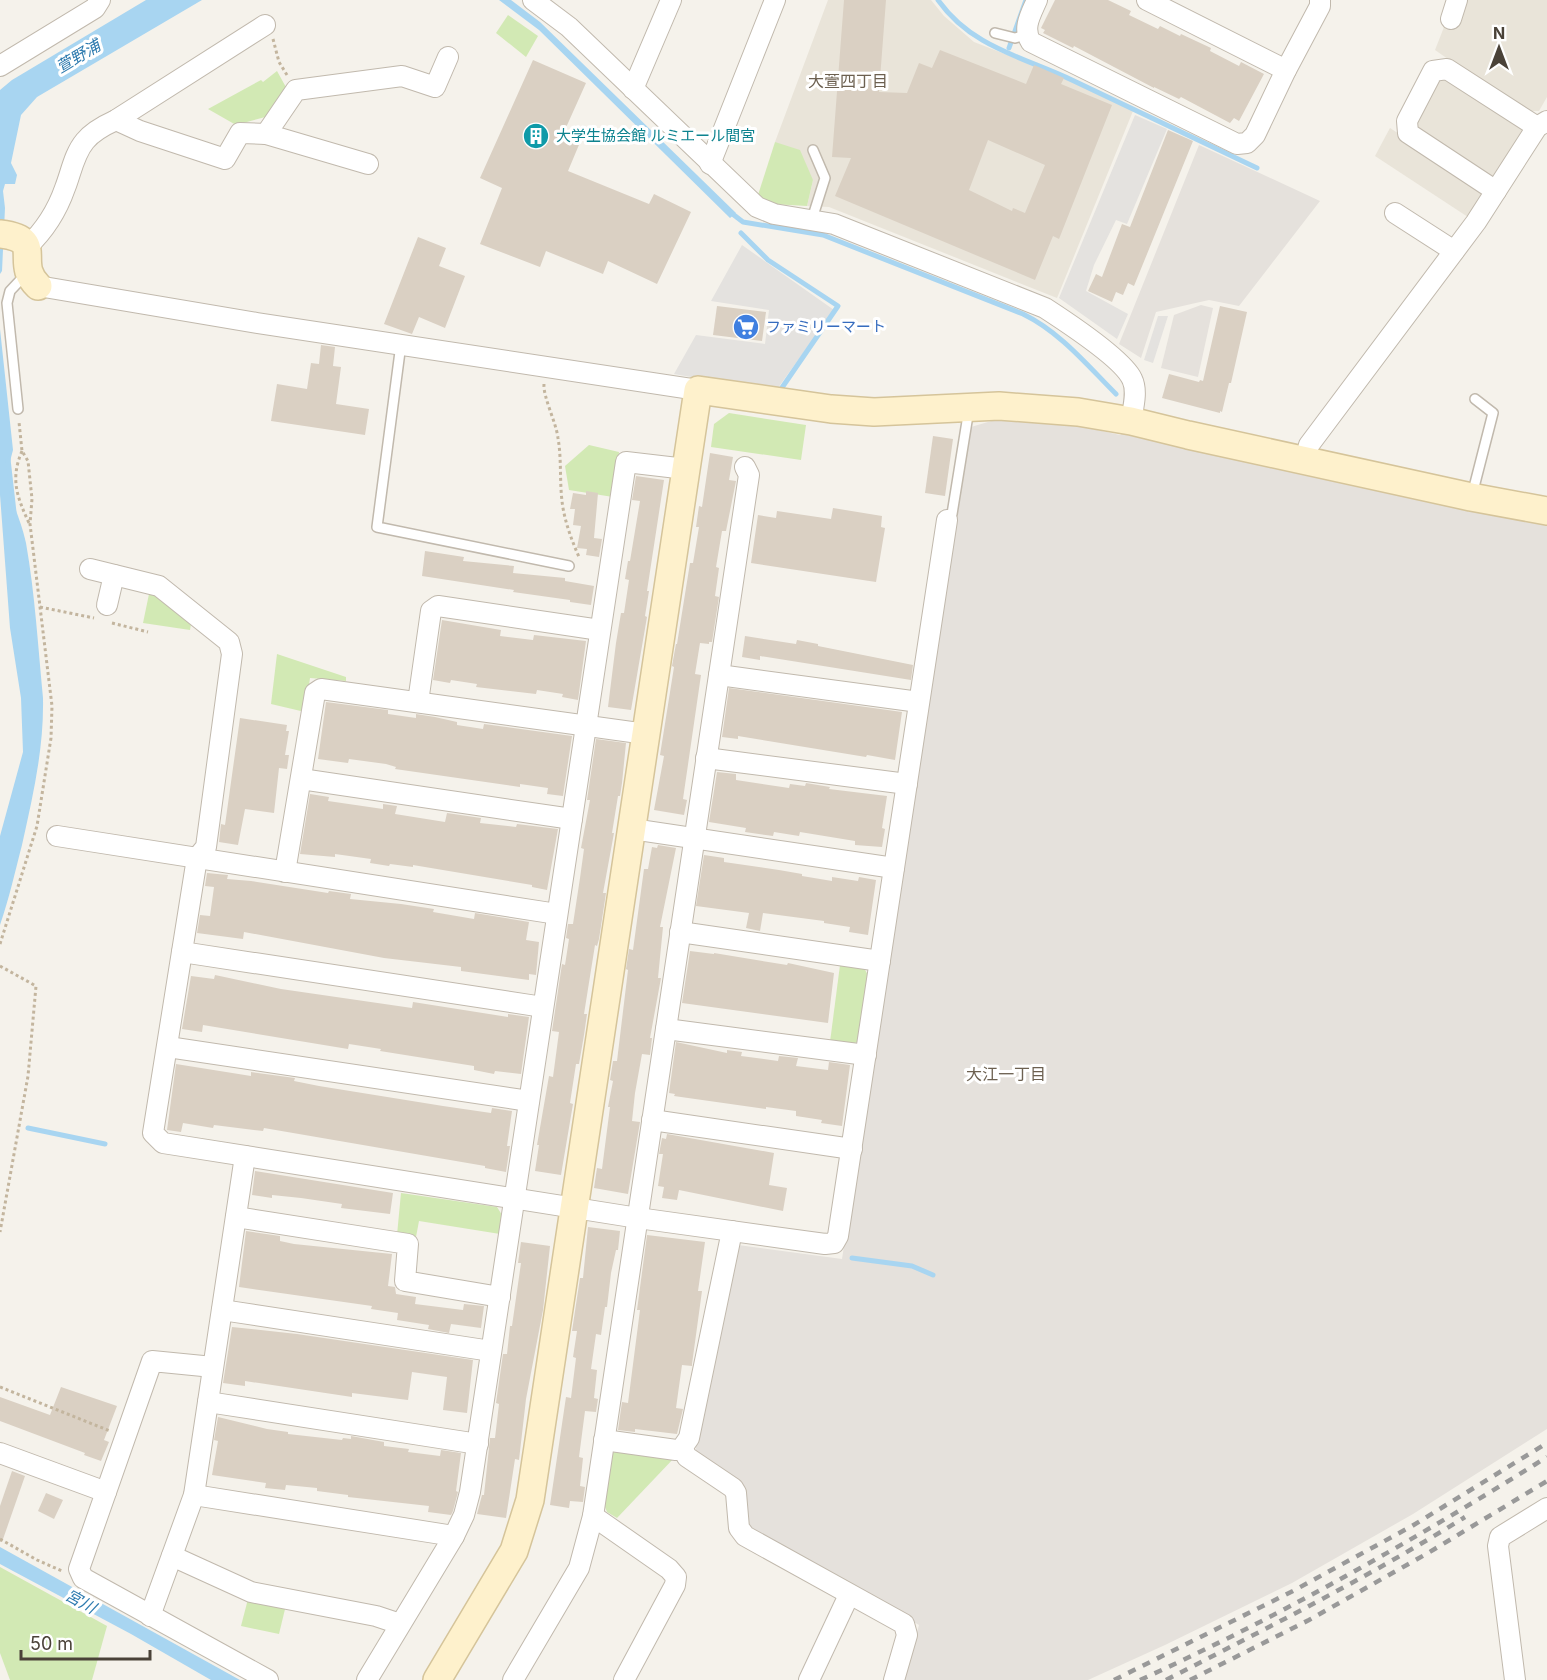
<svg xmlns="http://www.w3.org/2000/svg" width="1547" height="1680" viewBox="0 0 1547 1680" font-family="Inter,'Noto Sans JP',sans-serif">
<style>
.residential{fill:#e9e4d9}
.industrial{fill:#e5e1dc}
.green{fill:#d2e9b4}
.parking{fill:#e4e2df}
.water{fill:#a8d5f1}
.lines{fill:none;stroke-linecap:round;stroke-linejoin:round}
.stream{stroke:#a8d5f1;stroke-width:5}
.building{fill:#dad0c3;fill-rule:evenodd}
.lane-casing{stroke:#c1b9ad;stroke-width:12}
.street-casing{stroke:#c1b9ad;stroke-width:22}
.secondary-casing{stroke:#d5c49a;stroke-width:30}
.path{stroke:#c3b59e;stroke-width:3;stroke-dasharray:3 3;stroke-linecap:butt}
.lane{stroke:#fff;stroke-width:9}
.street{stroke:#fff;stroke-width:20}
.secondary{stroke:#fef1cc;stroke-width:27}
.rail{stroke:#999;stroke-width:4.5;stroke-dasharray:8 8;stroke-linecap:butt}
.labels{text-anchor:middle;stroke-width:6;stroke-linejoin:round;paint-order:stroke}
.culture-label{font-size:15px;fill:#0d838f;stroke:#fff;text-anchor:start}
.shop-label{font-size:15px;fill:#366cbe;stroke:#fff;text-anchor:start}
.water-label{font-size:16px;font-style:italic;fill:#2e7baf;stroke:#fff}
.neighbourhood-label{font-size:16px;fill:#6c6050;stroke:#fff}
</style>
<rect width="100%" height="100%" fill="#f5f2eb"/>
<g class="residential">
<polygon points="828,0 931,0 944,16 974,42 1047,70 1133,111 1057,298 829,207 807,206 813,180 775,142"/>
<polygon points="1464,0 1547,0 1547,97 1539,111 1523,111 1435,50 1446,22"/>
<polygon points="1449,76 1519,121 1523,135 1501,174 1487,177 1419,132 1415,117 1435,81"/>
<polygon points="1390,128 1479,186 1483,201 1471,219 1375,156"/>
</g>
<g class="industrial">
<polygon points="1199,145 1320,201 1239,306 1209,300 1156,312 1141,358 1119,344"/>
<polygon points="1201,305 1213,308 1198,377 1161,368 1174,315"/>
<polygon points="1005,417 1079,426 1120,435 1129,429 1547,520 1547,1429 1413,1514 1292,1583 1165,1645 1088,1680 904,1680 919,1625 749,1526 696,1454 696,1445 738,1245 842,1259 971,427"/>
</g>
<g class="green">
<polygon points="508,15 538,36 526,57 496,33"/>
<polygon points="277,71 287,89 269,116 236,125 208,109 261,80 263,82"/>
<polygon points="775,142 800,150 813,180 807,206 772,204 758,195"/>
<polygon points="729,413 806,425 801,460 711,447 714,424"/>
<polygon points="589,445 619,452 613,497 569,490 565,466"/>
<polygon points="149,594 156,595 191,624 190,630 143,623"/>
<polygon points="277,654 346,677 346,681 310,678 305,712 271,704"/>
<polygon points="840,965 864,968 869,977 860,1040 852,1045 830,1042"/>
<polygon points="401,1193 497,1207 502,1215 500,1234 419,1221 416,1237 397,1235"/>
<polygon points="620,1450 675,1457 617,1518 607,1512 603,1502 610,1454"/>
<polygon points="0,1567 107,1626 92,1680 10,1680 0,1653"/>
<polygon points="248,1599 286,1605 279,1634 241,1626"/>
</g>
<g class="parking">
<polygon points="1135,115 1167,129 1127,224 1116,220 1094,265 1086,291 1128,314 1117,339 1059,298"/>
<polygon points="742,245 834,310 775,392 674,374 696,335 765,344 769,310 711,301"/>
<polygon points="1158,316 1168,316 1153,363 1144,360"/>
</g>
<g class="water">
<polygon points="146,0 202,0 37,97 21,115 11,163 17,175 15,184 5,184 3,191 5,208 2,271 0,274 0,90 12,80"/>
<polygon points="499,0 511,0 540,22 736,213 730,218 539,30"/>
<path d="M0 329 13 450C1 491 18 506 26 543 35 594 38 647 43 698 44 749 33 795 22 845 15 872 9 899 0 925V836L23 752 21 698 10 628 0 495Z"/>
<polygon points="0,1547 240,1680 211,1680 131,1634 13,1571 0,1564"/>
</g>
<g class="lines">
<g class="stream">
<path d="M938 0C972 48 1024 57 1074 81 1135 110 1196 139 1257 168"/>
<polyline points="1009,48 1026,0"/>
<path d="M730 212 743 222 823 235 1023 314C1060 332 1087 365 1116 394"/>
<polyline points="741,233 768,260 838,306 779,392"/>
<polyline points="8,459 14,512"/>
<polyline points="28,1128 105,1144"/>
<polyline points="852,1258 912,1266 933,1275"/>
</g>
</g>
<g class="building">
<path d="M844 0H886L879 92 907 93 919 63 932 68 940 50 1026 84 1034 65 1064 78 1061 84 1112 105 1059 239 1053 236 1035 280 835 196 851 158 832 157ZM988 140 1045 165 1025 213 1013 208 1012 211 969 190Z"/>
<polygon points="1055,0 1108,0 1131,11 1129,15 1158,29 1160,26 1180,36 1181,34 1211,48 1210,51 1239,66 1241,62 1264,74 1239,121 1234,118 1230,123 1181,97 1179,99 1154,87 1154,88 1074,46 1073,48 1043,33 1045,30 1041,28"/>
<polygon points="533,60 586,83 564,132 581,140 568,171 649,204 654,194 691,212 657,284 608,261 603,274 546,251 540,267 480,244 502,188 480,178"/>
<polygon points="1168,130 1193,141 1134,286 1128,283 1123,295 1116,292 1112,302 1088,291 1096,274 1102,277 1122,224 1130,227"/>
<polygon points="418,237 446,248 439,266 465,276 445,328 419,317 412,334 384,324"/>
<polygon points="717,306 766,312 762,341 713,335"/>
<polygon points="1220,306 1247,312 1231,383 1229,383 1222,412 1220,411 1220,413 1162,398 1169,374 1199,382 1200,380 1203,381"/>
<polygon points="321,345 335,347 333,366 341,367 336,404 369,409 365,435 271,421 277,384 307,389 311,363 319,364"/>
<polygon points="933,436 953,439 945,496 925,493"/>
<polygon points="710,453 733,457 729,480 736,481 726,531 722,531 716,567 719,568 715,596 719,597 712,642 709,642 709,644 700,643 695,674 701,675 683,799 687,800 684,815 654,810 664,756 660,755 674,667 672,666 676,644 677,644 690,563 693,563 699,527 696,527 699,506 702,507"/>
<polygon points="636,476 664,480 647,591 649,591 645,616 647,617 631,710 608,707 616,643 621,613 624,613 629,580 625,579 628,561 630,561 640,501 632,500"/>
<polygon points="586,491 598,493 594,538 602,539 599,557 586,555 587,549 577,548 581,526 573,525 575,509 570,509 573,493 586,495"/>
<polygon points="833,508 882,516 881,527 885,528 876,582 751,563 758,515 776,518 777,511 831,519"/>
<polygon points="425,551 464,557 463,561 514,566 513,573 565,578 565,581 594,586 591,605 570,602 570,600 513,592 514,590 422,576"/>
<polygon points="442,620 501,630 500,636 533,640 534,635 586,641 578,700 562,697 563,694 537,690 536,694 476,687 477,684 451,680 450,683 433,680"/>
<polygon points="745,636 796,644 797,640 818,644 818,646 913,665 911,680 760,656 760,660 742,657"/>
<polygon points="729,688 902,712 895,760 867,755 866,757 738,736 738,739 722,737"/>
<polygon points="326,702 388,710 388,714 416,718 416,714 435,717 457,722 457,725 483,729 484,724 572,736 563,796 547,794 548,788 520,784 520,787 395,769 396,767 386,764 349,759 348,763 318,759"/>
<polygon points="240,718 287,725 286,731 289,731 285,755 289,755 287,769 279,768 274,813 245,809 238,845 219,842 221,824 225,825"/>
<polygon points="596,739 626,743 622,783 620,796 618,796 612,833 614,833 603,893 606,893 599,939 597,946 595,945 584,1014 587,1014 584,1035 579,1064 576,1064 570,1103 573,1104 561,1175 535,1171 539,1145 537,1145 549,1076 553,1077 559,1032 552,1031 562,964 565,965 569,939 566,938 568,924 573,924 580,878 584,849 581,848 590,800 587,800"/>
<polygon points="717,772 736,774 736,780 789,788 790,784 805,786 806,783 830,787 829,789 887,796 882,828 885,829 882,847 855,845 855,841 800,832 799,836 774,832 773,836 745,832 746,828 709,822"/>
<polygon points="310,794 329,797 328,801 383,809 383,804 397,806 395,814 445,822 447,813 481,818 480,823 516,827 517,824 558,829 547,890 532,887 532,885 413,865 413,867 390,864 389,866 370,863 371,859 335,854 335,857 300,854"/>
<polygon points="658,845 676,848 660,927 663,927 658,978 661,978 650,1038 652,1038 650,1055 642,1054 635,1093 632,1121 640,1122 628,1194 594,1188 597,1168 602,1169 610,1107 608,1107 613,1081 610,1080 613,1061 617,1061 628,970 626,969 629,949 633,950 644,869 648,869 652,847 657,848"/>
<polygon points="704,855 724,858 724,862 779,870 802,874 802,876 832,881 832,877 858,881 859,877 876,880 868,935 849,932 850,927 824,923 824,921 763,913 760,931 746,928 749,913 696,906"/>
<polygon points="207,873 228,875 227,879 251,881 328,893 329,891 351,894 350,899 401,904 434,909 433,912 474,919 475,913 529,922 526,940 539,942 536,975 529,974 529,980 461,971 461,967 384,958 244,932 243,939 197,933 200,915 210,916 214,887 205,886"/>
<polygon points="690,951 714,954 714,953 787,965 788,963 834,973 828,1023 682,1003"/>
<polygon points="215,975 281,989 412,1008 413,1002 508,1017 508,1014 529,1017 521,1074 495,1071 494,1074 474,1070 474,1066 380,1051 381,1049 349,1044 348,1049 203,1025 202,1032 182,1029 191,976 214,979"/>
<polygon points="676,1042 727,1053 727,1050 742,1052 741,1056 778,1061 779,1056 798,1058 796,1066 828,1070 829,1062 850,1065 842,1126 821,1123 822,1120 796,1116 796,1111 766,1107 766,1109 674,1096 675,1094 669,1093"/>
<polygon points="176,1064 251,1076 251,1072 295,1078 294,1081 319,1086 443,1106 491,1113 492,1108 512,1111 507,1146 510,1146 506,1172 485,1168 485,1166 264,1128 263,1131 214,1125 213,1128 183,1123 181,1132 167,1130"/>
<polygon points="667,1134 774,1153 769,1185 787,1188 783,1211 679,1190 677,1200 662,1198 664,1187 658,1186 663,1154 659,1154 662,1138 666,1139"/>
<polygon points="255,1171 393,1193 390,1214 341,1208 342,1204 301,1198 272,1195 272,1198 252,1195"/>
<polygon points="588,1227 620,1231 618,1250 616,1250 611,1273 607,1307 605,1307 601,1335 596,1334 591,1369 597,1370 594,1398 598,1399 596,1412 585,1411 579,1457 583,1458 580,1486 585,1487 583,1502 570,1501 569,1508 550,1505 566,1397 571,1398 576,1358 573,1357 577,1331 572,1331 580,1278 583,1278"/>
<polygon points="246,1231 280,1236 280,1241 294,1244 392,1254 388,1286 395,1287 396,1294 416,1297 415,1304 463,1310 464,1304 484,1306 481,1328 451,1324 449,1333 428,1329 429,1325 397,1320 398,1313 371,1309 372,1306 239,1287"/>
<polygon points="647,1235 705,1242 698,1291 702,1291 692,1364 692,1366 682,1365 676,1408 683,1409 677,1434 635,1429 635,1432 618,1430 622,1402 628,1403 640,1310 637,1310"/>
<polygon points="521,1242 550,1246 543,1310 526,1399 519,1460 515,1459 506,1518 477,1514 482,1495 484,1495 490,1438 495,1438 499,1404 496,1403 503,1354 507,1354 510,1326 512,1326 521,1263 518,1263"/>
<polygon points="232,1327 297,1334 473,1360 467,1413 443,1410 447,1377 412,1372 408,1400 352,1393 352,1397 245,1381 245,1386 223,1383"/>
<polygon points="61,1387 117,1406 104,1440 109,1442 101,1461 84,1455 85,1453 0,1421 0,1397 50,1415"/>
<polygon points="218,1417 267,1429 288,1432 288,1434 342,1440 343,1438 351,1439 351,1436 384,1442 384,1446 409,1449 408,1452 440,1456 441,1450 461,1453 456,1491 458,1492 453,1511 451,1515 428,1512 429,1506 348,1497 348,1495 317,1491 317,1488 286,1485 285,1490 265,1488 266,1483 212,1475 218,1441 214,1440"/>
<polygon points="12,1471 25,1476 2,1542 0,1542 0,1506"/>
<polygon points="46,1493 63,1500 54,1519 38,1511"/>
</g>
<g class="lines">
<g class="lane-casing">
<g id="lane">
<polyline points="995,33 1015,38 1026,35"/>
<polyline points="812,219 825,178 813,150"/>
<polyline points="401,344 377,527 569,566"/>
<polyline points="18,409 7,303 10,291 26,274"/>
<polyline points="1472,495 1493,413 1475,399"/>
<polyline points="947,520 952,514 969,409"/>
</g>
</g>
<g class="street-casing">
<g id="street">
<path d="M533 0 569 27 757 207 774 214 834 224 1045 308C1065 321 1123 359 1132 379 1138 391 1133 408 1131 421"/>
<path d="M1037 0C1031 14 1022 28 1031 42L1237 144 1247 143 1255 135 1286 70 1320 6V0"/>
<polyline points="1147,0 1286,70"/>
<polyline points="1451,19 1457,0"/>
<polyline points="0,66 95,8 100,0"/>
<polyline points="633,89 671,0"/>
<polyline points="116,120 140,131 225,159 240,133 266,134 368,164"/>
<polyline points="266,134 296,90 402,76 435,87 448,57"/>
<polyline points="710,164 775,0"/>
<polyline points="1496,191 1408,133 1407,121 1433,71 1447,69 1537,127"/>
<polyline points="1395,213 1454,251"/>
<path d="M27 247C45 230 57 211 65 188 71 173 74 154 85 141 93 131 105 125 116 120L265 25"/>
<polyline points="38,286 257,323 698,390"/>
<polyline points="1305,461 1309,445 1476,222 1537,127 1547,121"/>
<polyline points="90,569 159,586 229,642 232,654 206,847 197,858 153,1133 163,1143 638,1218 825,1244 834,1243 838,1236 947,520"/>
<polyline points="107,605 114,575"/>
<polyline points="719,675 919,702"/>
<polyline points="418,702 431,611 438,606 600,630"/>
<polyline points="706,758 907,784"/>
<polyline points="301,779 572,819"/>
<polyline points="632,829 894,868"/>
<polyline points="57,836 557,914"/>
<polyline points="285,872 315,693 321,689 646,734"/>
<polyline points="680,932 880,961"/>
<polyline points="182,952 543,1007"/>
<polyline points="666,1029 866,1055"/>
<polyline points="168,1047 529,1101"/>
<polyline points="652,1120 852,1149"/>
<polyline points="236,1217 408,1244 405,1281 500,1297"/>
<polyline points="222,1310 491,1351"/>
<polyline points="213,1367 152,1361 79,1569 83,1578 268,1680"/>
<polyline points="208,1402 478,1444"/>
<polyline points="604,1440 676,1450 682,1448 689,1438 732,1231"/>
<polyline points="682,1448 687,1457 733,1488 736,1493 739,1528 745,1536 904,1624 907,1635 894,1680"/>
<polyline points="0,1453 106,1492"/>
<polyline points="194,1495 454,1536"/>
<polyline points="593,1516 669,1569 676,1577 675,1585 624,1680"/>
<polyline points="172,1556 251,1592 376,1616 400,1624"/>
<polyline points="150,1616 194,1495 245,1156"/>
<polyline points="367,1680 454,1536 464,1515 470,1492 626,462 686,469"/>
<polyline points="513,1680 579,1568 593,1516 749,475 745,467"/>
<polyline points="809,1680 849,1595"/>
<polyline points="1515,1680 1498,1546 1500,1537 1547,1508"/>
</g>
</g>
<g class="secondary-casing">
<g id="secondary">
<path d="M0 234C47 239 13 262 38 286"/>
<polyline points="437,1680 514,1551 530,1500 698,390 831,409 874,412 999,406 1078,412 1131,421 1188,435 1471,497 1547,511"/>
</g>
</g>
<g class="path">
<polyline points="273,39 279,62 287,75"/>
<path d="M544 384C543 397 556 422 558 438 562 461 559 485 563 508 566 525 572 541 579 557"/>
<path d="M22 451C10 479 17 497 29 523"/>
<polyline points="40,607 94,618"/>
<polyline points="112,623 148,632"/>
<polyline points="0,944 37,826 51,738 52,706 30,524 32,499 28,461 22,451 19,422"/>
<polyline points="0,966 36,986 28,1076 0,1232"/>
<polyline points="0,1387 110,1431"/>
<polyline points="0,1539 37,1560 62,1571"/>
</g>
<use href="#lane" class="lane"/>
<use href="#street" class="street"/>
<use href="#secondary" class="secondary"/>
<g class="rail">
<polyline points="1114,1680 1293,1591 1412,1526 1547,1443"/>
<path d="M1140 1680C1281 1616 1416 1539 1547 1457"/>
<path d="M1166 1680C1267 1628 1369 1577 1465 1517"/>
<polyline points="1190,1680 1309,1620 1428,1553 1547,1481"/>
</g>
</g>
<defs>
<g id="building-disc" transform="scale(1.35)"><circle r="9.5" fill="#0f9aa8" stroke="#fff"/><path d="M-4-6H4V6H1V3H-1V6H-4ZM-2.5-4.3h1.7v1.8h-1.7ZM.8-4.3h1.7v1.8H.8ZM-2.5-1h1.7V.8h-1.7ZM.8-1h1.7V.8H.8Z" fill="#fff"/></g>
<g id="supermarket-disc" transform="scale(1.35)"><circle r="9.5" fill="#3f7fe0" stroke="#fff"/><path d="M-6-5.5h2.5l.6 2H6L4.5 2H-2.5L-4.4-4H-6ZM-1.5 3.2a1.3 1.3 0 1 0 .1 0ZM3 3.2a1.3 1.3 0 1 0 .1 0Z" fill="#fff"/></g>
</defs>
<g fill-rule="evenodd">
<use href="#building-disc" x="536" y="136"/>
<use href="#supermarket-disc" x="746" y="327"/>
</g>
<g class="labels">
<g class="culture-label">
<text x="556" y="141">大学生協会館 ルミエール間宮</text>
</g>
<g class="shop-label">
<text x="766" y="332">ファミリーマート</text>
</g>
<g class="water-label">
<text transform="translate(78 56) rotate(-31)" y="6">萱野浦</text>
<text transform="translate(81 1601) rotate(29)" y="6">宮川</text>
</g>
<g class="neighbourhood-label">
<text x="848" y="87">大萱四丁目</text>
<text x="1006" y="1080">大江一丁目</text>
</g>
</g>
<g transform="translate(1499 48)" stroke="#ffffff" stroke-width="4.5" paint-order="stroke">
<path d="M0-4.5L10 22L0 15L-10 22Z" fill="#4a4238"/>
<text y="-9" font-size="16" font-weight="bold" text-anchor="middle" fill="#4a4238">N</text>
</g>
<path d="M21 1650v9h129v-9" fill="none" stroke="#4a4238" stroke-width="3"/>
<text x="30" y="1650" font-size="18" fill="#4a4238" stroke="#ffffff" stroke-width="4.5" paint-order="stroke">50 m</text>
</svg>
